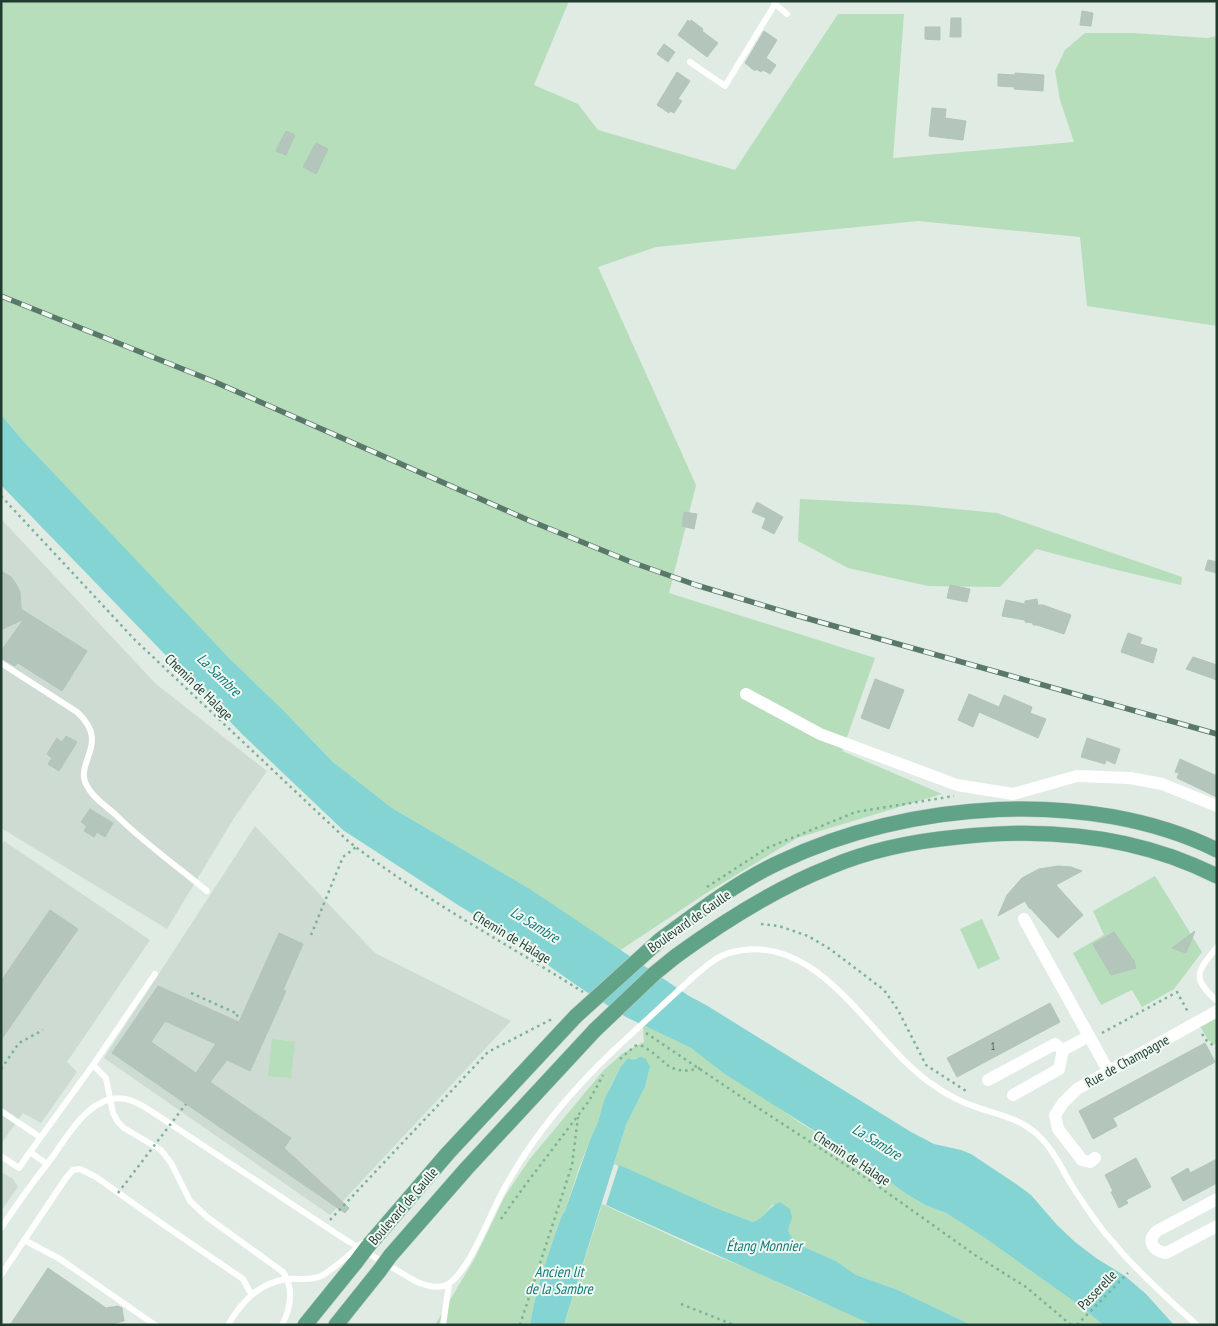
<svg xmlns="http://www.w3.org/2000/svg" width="1218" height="1326" viewBox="0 0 1218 1326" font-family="'PT Sans Narrow',sans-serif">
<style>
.built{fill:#cddbd2}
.green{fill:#b6deba}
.water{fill:#83d4d2}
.building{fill:#b4c6bc;stroke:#b1c5b9;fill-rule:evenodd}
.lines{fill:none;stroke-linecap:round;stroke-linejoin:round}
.primary-casing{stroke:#c0c8c5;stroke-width:16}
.path{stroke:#7db198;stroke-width:2.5;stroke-dasharray:2.5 4;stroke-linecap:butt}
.lane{stroke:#fff;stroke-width:6}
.street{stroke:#fff;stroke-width:12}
.primary{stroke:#61a387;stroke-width:15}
.rail-casing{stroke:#59786a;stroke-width:5.5}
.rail{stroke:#eff8f2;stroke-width:4;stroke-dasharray:11;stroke-linecap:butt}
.primary-bridge-casing{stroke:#c0c8c5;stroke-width:16;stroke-linecap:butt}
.path-bridge{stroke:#7db198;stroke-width:2.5;stroke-dasharray:2.5 4;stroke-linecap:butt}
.lane-bridge{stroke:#fff;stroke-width:6}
.primary-bridge{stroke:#61a387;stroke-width:15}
.labels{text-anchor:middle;stroke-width:4;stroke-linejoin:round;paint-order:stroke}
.number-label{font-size:11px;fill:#445e52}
.street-label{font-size:14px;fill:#1f3c2f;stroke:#eff8f2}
.water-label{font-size:15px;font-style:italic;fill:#167b7a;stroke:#eff8f2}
</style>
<rect width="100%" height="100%" fill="#dfebe3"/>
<g class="built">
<polygon points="1,519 156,684 267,771 234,818 167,929 1,828"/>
<polygon points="255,826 375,953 511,1021 330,1215 104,1058"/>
<polygon points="4,841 150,940 67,1062 77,1072 41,1123 23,1113 1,1144 1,846"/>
<polygon points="1,1172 13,1179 18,1187 1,1211"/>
</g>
<g class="green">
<polygon points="1,1 569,1 534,85 578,104 598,130 735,170 838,14 904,14 893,158 1074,142 1060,100 1055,71 1065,50 1085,33 1133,33 1208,38 1217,36 1217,326 1087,306 1080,237 918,221 656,247 598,267 696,485 669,593 875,658 842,751 942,794 797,838 708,892 619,951 530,889 392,808 333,762 294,721 230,659 155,581 26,444 1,415"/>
<polygon points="800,499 914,505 997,513 1182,577 1181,585 1121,571 1036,549 1000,587 928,586 848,568 798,541"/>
<polygon points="1155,876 1202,952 1174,989 1142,1007 1132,990 1101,1005 1073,953 1104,935 1093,911"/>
<polygon points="982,919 1000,959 978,969 960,929"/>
<polygon points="1217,1018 1217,1046 1208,1040 1200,1026"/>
<path d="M643 1025 691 1048 802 1124 856 1157 905 1193 925 1205 946 1213 982 1236 1079 1305 1103 1325H971L898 1290 856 1275 836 1261 795 1243 788 1231 790 1225 773 1204 759 1221 753 1222 716 1208 614 1164 626 1125 645 1087 650 1067 636 1058 620 1068 610 1087 598 1122 590 1140 579 1168 565 1211 562 1215C549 1251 536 1287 530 1325H435L475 1258 505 1196 529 1160 603 1071 623 1053 644 1042Z"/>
<polygon points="272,1039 295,1042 291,1078 268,1076"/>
<polygon points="602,1204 702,1250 758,1273 805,1295 873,1323 873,1325 564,1325"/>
</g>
<g class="water">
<polygon points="1,415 26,444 230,659 286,713 333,762 392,808 530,889 689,996 706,1005 911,1132 934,1144 961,1150 971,1154 1019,1186 1031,1195 1057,1225 1075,1242 1096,1258 1125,1276 1146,1294 1174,1325 1103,1325 1079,1305 982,1236 946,1213 925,1205 905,1193 856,1157 725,1074 691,1048 626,1017 582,989 542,961 519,942 458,905 343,830 243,735 1,485"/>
<path d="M641 1057 646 1059 650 1067 645 1087 626 1125 566 1318 564 1325H530C536 1287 549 1251 562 1215L565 1211 590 1140 598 1122 605 1098 620 1068 628 1058 632 1060Z"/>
<path d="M619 1165 716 1208 753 1222C764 1219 769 1206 780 1202L790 1209 792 1217 788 1231 795 1243 836 1261 856 1275 898 1290 971 1325H873L606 1205Z"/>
</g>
<g class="building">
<polygon points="1082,11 1093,13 1091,26 1080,25"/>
<polygon points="951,18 961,18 961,37 950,37"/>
<polygon points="688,20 690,22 691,20 703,29 702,31 718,43 707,57 678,35"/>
<polygon points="925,27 940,27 940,40 925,39"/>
<polygon points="764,31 777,40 766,58 776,65 770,74 763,70 761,72 756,69 755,71 745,63"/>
<polygon points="664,44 675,52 668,62 657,54"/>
<polygon points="677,72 690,81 678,99 682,101 674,113 670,111 669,113 657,105"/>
<polygon points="1015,73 1044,75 1043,91 1014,89 1015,87 998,86 998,74 1015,75"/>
<polygon points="932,108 946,109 945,118 966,121 963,140 929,136"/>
<polygon points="286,131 295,135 286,155 276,151"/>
<polygon points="316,143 328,149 316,174 303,167"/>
<polygon points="757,502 783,517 774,534 762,528 766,518 752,512"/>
<polygon points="684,512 697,514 694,529 682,526"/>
<polygon points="1208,560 1217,562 1217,573 1205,570"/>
<polygon points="1,571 11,577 16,584 20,592 21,609 87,651 62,691 18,663 15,666 1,658 1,651 24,619 1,630"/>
<polygon points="950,585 970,589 967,602 947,598"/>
<polygon points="1037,599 1038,605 1043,605 1071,615 1064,634 1037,625 1033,625 1033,623 1025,622 1025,620 1002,616 1006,600 1025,604 1025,601"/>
<polygon points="1128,633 1142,638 1140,644 1157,649 1153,663 1121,652"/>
<polygon points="1193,657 1217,665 1217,680 1186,669"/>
<polygon points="875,679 904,690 889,729 861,718"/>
<polygon points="969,694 999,707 1004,695 1032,707 1030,713 1046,719 1038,738 979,712 973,727 958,720"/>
<polygon points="66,736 77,742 59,771 48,764 52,758 47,754 57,738 62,742"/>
<polygon points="1087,738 1120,749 1115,764 1106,760 1105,764 1081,757"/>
<polygon points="1180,759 1217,776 1217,797 1177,778 1179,773 1175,772"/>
<polygon points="90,809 113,823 105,837 97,832 94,837 84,831 87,826 81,822"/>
<polygon points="1058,866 1071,867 1082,871 1056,885 1083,915 1058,938 1030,908 1029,908 1025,901 998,916 1007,895 1022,878 1039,869"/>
<polygon points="50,910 78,929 1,1040 1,981"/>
<polygon points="1195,931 1186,953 1172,948"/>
<polygon points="1114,932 1134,961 1136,968 1111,975 1093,944"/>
<path d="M279 933 303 944 283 990 286 991 250 1071 227 1060 210 1082 291 1138 284 1148 349 1208 345 1213 112 1053 158 986 239 1022ZM165 1021 216 1044 196 1073 151 1042Z"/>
<polygon points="1050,1003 1060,1022 957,1077 947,1058"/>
<polygon points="1205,1043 1215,1062 1113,1118 1117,1126 1093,1139 1079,1111"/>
<polygon points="1136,1158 1151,1187 1126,1200 1128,1203 1119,1208 1111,1192 1113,1191 1105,1175"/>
<polygon points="1217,1159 1217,1183 1183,1201 1171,1178 1188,1168 1190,1173"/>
<polygon points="48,1268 106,1308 118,1306 122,1308 124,1321 115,1323 115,1325 10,1325"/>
</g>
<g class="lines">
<g class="primary-casing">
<g id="primary">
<path d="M660 940C698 912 737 882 780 862 908 801 1088 787 1217 850"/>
<path d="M676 956C724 921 774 889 830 867 870 850 915 841 958 837 1047 827 1136 835 1217 876"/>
<polyline points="368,1246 448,1153 576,1016"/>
<polyline points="390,1256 466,1169 595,1030"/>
<polyline points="305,1325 356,1262"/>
<polyline points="336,1325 380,1270"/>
</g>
</g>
<g class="path">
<path d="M1 496 135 640 348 841C421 898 504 942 583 992"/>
<polyline points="707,887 767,848 856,812 954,796"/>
<polyline points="761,924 779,926 808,936 830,949 884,990 898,1010 926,1065 966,1091"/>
<polyline points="311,935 343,857 356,847"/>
<polyline points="191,993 238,1014 235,1020"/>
<polyline points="646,1033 746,1100 875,1184 975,1255 1026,1287 1071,1325"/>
<polyline points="1102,1033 1177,992 1188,1012"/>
<polyline points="1202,1034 1207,1041 1217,1048"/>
<path d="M620 1059 635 1046 640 1045C665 1056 666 1078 700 1068"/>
<polyline points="1,1069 19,1043 43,1030"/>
<polyline points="501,1219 523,1188 589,1101 603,1075"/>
<polyline points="330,1220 488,1052 554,1018"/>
<polyline points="681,1304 734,1325"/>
<polyline points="520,1325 572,1165 578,1117"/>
<polyline points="1077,1325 1128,1273"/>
</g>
<g class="lane">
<polyline points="775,4 787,14"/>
<polyline points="690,62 725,86 775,4 774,1"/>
<path d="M1 663 77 712C112 744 73 762 87 786 93 798 106 806 116 815 144 843 177 866 207 891"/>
<path d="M1217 947C1198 971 1190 977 1217 1001"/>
<path d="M692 978C703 969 715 957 729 953 820 926 872 1046 935 1086 943 1092 952 1097 961 1101 988 1114 1017 1114 1040 1137 1052 1149 1061 1166 1069 1181 1079 1197 1090 1213 1101 1228 1108 1237 1116 1245 1123 1254 1146 1279 1171 1302 1197 1325"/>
<path d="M93 1065 106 1078 113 1113 118 1122 124 1128 161 1150 171 1163 190 1201 207 1217 283 1272C294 1288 291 1308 282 1325"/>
<polyline points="1,1111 40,1137"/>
<polyline points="1,1156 19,1168 30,1152"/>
<polyline points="47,1164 30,1152 93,1065 155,974"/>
<path d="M1 1228C16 1206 31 1184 48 1163 64 1142 83 1105 111 1099 130 1095 146 1108 160 1117L346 1240 415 1281C426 1286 441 1291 451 1282 474 1263 492 1207 509 1180 537 1131 573 1089 614 1050"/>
<polyline points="24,1240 60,1259 155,1325"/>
<polyline points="1,1275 66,1178 73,1170 80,1169 96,1177 161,1223 243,1279 251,1294"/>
<path d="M228 1325C242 1301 259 1283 287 1279 298 1278 310 1281 321 1276 331 1271 340 1262 349 1255"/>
<polyline points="443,1325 449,1284"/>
</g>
<g class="street">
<polyline points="746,694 820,734 957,785 1013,794 1077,776 1130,778 1162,784 1217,806"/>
<polyline points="1024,919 1109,1072"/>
<polyline points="988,1080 1055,1044 1063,1050 1089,1036"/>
<polyline points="1013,1095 1059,1069 1063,1050"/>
<polyline points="1095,1158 1090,1162 1082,1160 1058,1129 1055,1115 1063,1103 1077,1089 1217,1011"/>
<path d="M1217 1199 1157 1231C1146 1241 1153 1251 1166 1253L1217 1226"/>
</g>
<use href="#primary" class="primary"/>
<g class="rail-casing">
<polyline id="rail" points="1,296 215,382 528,520 631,562 696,585 795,615 1217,734"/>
</g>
<use href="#rail" class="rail"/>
<g class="primary-bridge-casing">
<g id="primary-bridge">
<polyline points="576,1016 660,940"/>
<polyline points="595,1030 655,973 676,956"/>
<polyline points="356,1262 368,1246"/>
<polyline points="380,1270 390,1256"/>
</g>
</g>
<polyline class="path-bridge" points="118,1193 186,1104"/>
<g class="lane-bridge">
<polyline points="614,1050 692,978"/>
<polyline points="349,1255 362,1243"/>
</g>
<use href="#primary-bridge" class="primary-bridge"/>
</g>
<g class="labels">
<g class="number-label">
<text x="993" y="1050">1</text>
</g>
<g class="street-label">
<text transform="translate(199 687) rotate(44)" y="5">Chemin de Halage</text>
<text transform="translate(689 921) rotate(-35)" y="5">Boulevard de Gaulle</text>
<text transform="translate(512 937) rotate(31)" y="5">Chemin de Halage</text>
<text transform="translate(1127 1061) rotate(-29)" y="5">Rue de Champagne</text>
<text transform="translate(852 1158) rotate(33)" y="5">Chemin de Halage</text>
<text transform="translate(403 1206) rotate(-49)" y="5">Boulevard de Gaulle</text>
<text transform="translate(1097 1290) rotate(-46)" y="5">Passerelle</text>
</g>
<g class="water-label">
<text transform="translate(219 675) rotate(44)" y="5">La Sambre</text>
<text transform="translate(535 925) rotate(32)" y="5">La Sambre</text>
<text transform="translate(877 1142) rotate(32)" y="5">La Sambre</text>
<text x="764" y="1251">Étang Monnier</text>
<text x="559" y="1277">Ancien lit<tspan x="559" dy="17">de la Sambre</tspan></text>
</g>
</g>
<rect width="1218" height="1326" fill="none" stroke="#1f3c2f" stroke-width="5"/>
</svg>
